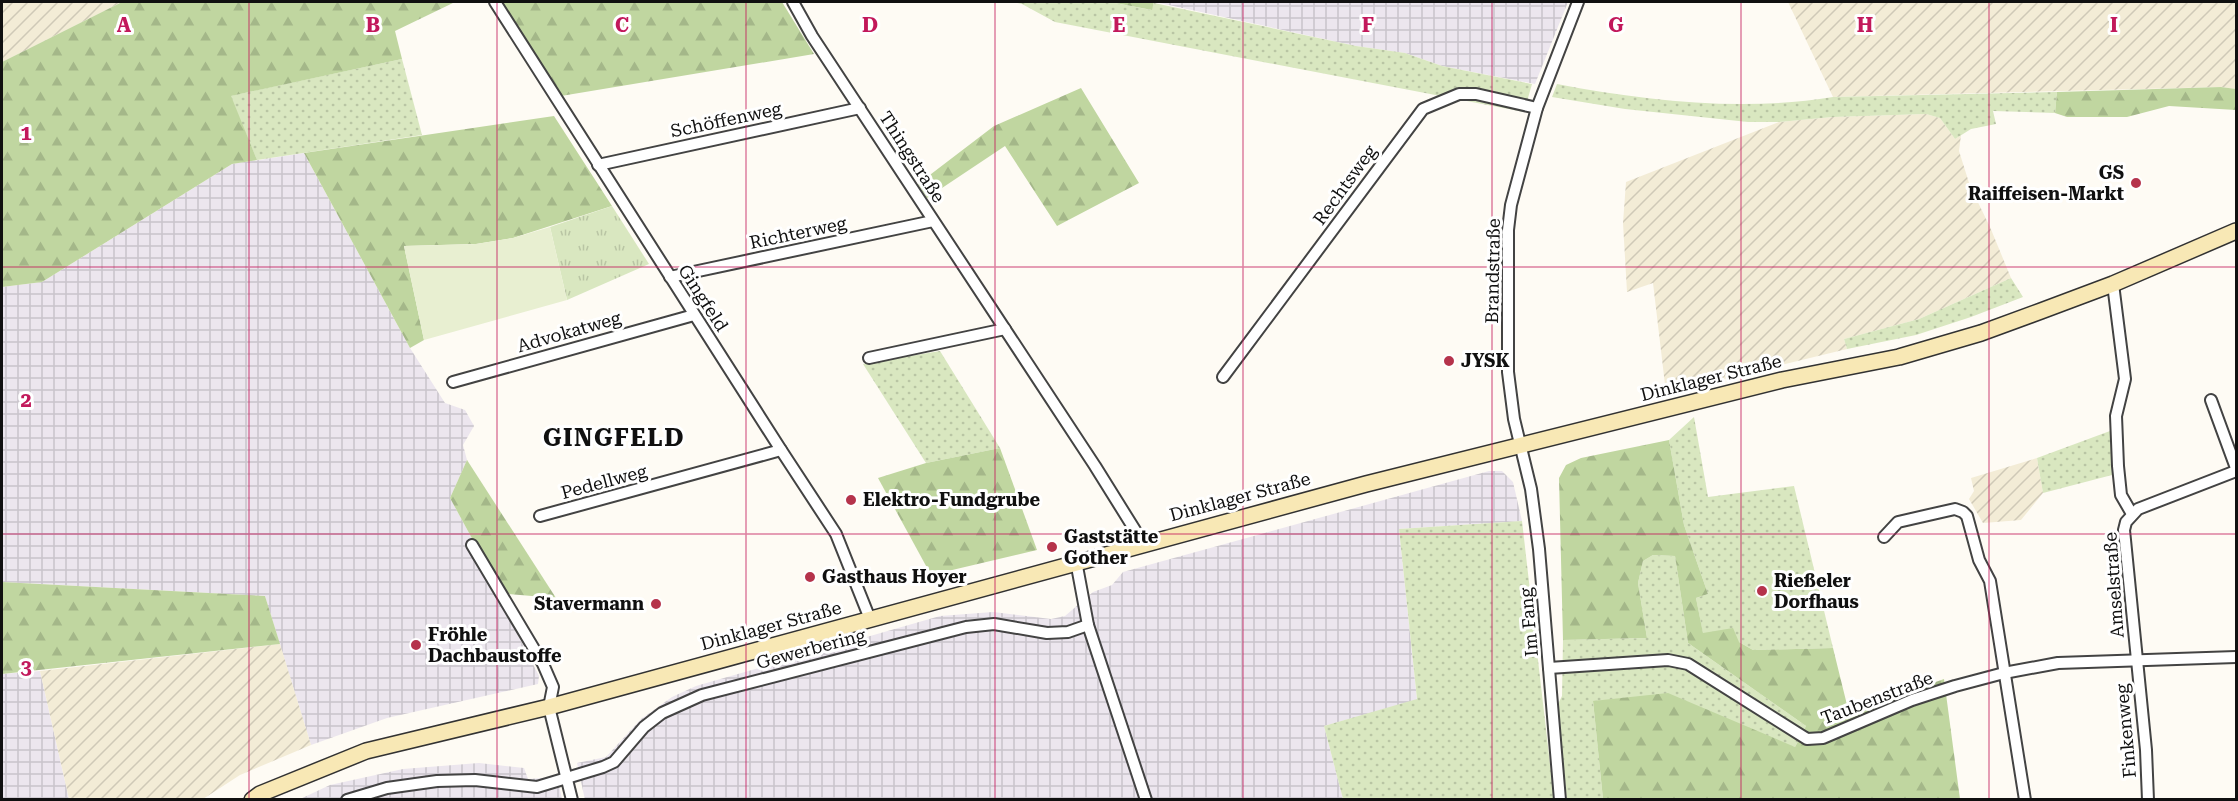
<svg xmlns="http://www.w3.org/2000/svg" width="2238" height="801" viewBox="0 0 2238 801" font-family="'Roboto Serif',serif">
<style>
.industrial{fill:url(#industrial-grid)}
.farmland{fill:url(#farmland-furrows)}
.grass{fill:url(#grass-dots)}
.forest{fill:url(#forest-firs)}
.park{fill:url(#park-tufts)}
.pitch{fill:#e8efd1}
.lines{fill:none;stroke-linecap:round;stroke-linejoin:round}
.minor-casing{stroke:#434343;stroke-width:14}
.secondary-casing{stroke:#323232;stroke-width:18}
.minor{stroke:#fff;stroke-width:10}
.secondary{stroke:#f8e8b5;stroke-width:15}
.grid{fill:none;stroke:#c2185b;stroke-width:1.5;stroke-opacity:0.55}
.poi-dot{fill:#b5334b;stroke:#fff;stroke-width:2}
.labels{text-anchor:middle;stroke-width:6;stroke-linejoin:round;paint-order:stroke}
.street-label{font-size:18px;fill:#101010;stroke:#fff}
.poi-label{font-size:18px;font-weight:bold;fill:#101010;stroke:#fff;text-anchor:start}
.district-label{font-size:24px;font-weight:bold;letter-spacing:1.5px;fill:#101010;stroke:#fff}
.grid-label{font-size:20px;text-anchor:middle;font-weight:bold;fill:#c2185b;stroke:#fff;stroke-width:6;stroke-linejoin:round;paint-order:stroke}
</style>
<defs>
<pattern id="industrial-grid" width="8" height="8" patternUnits="userSpaceOnUse" patternTransform="scale(1.5)"><rect width="8" height="8" fill="#ece6ee"/><path d="M0 4h8M4 0v8" fill="none" stroke="#c9c4cb"/></pattern>
<pattern id="farmland-furrows" width="10" height="10" patternUnits="userSpaceOnUse" patternTransform="scale(1.5)"><rect width="10" height="10" fill="#f3ecd6"/><path d="M-1 1l2-2M0 10L10 0M9 11l2-2" fill="none" stroke="#cfc9b7"/></pattern>
<pattern id="grass-dots" width="8" height="8" patternUnits="userSpaceOnUse" patternTransform="scale(1.5)"><rect width="8" height="8" fill="#d9e7c0"/><path d="M2 2h.1M6 6h.1" fill="none" stroke="#b9c5a4" stroke-width="1.8" stroke-linecap="round"/></pattern>
<pattern id="forest-firs" width="22" height="20" patternUnits="userSpaceOnUse" patternTransform="scale(1.5)"><rect width="22" height="20" fill="#c0d6a0"/><path d="M5 1l3.5 6h-7zM16 11l3.5 6h-7z" fill="#a4b789"/></pattern>
<pattern id="park-tufts" width="24" height="20" patternUnits="userSpaceOnUse" patternTransform="scale(1.5)"><rect width="24" height="20" fill="#d9e7c0"/><path d="M3 7l-1-3M5 7V3M7 7l1-3M15 17l-1-3M17 17v-4M19 17l1-3" fill="none" stroke="#b9c5a4"/></pattern>
</defs>
<rect width="100%" height="100%" fill="#fefbf4"/>
<g class="industrial">
<polygon points="1155,2 1568,2 1535,84 1442,66 1405,53 1356,46"/>
<polygon points="304,153 410,348 445,403 465,410 474,426 463,445 467,460 450,498 475,544 508,594 500,600 539,676 538,684 387,718 311,745 265,596 2,582 2,287 42,282 232,164"/>
<polygon points="1489,471 1502,471 1513,482 1522,521 1399,529 1417,700 1324,726 1343,799 585,800 577,763 606,757 641,719 672,697 696,686 940,616 993,612 1051,619 1065,616 1093,592 1112,585 1123,572"/>
<polygon points="40,671 69,799 2,800 2,674"/>
<polygon points="479,763 524,768 528,779 557,777 562,799 298,800 330,785 403,769"/>
</g>
<g class="farmland">
<polygon points="2,2 119,2 120,3 2,62"/>
<polygon points="1788,2 2236,2 2236,89 2221,87 1833,97"/>
<polygon points="1926,114 1940,118 1955,139 1961,135 1959,151 1970,186 1990,227 2011,278 1919,319 1844,339 1847,349 1666,393 1653,283 1627,292 1623,223 1626,182 1779,122 1833,117"/>
<polygon points="2037,458 2043,493 2021,520 1983,523 1969,499 1974,491 1971,478"/>
<polygon points="280,644 311,745 240,775 203,799 69,799 40,671"/>
</g>
<g class="grass">
<polygon points="1012,2 1110,2 1151,10 1154,3 1356,46 1405,53 1442,66 1532,84 1524,112 1055,22 1022,4"/>
<polygon points="402,59 422,135 257,160 230,96"/>
<path d="M1557 84C1646 101 1744 112 1833 97L2057 92 2055 113 1993 111 1996 124 1971 129 1955 139 1940 118 1926 114 1833 117 1779 122H1748L1625 109 1552 97Z"/>
<polygon points="2011,278 2023,297 1971,317 1916,335 1847,349 1844,339 1919,319"/>
<polygon points="940,351 1000,448 926,463 863,364"/>
<polygon points="1694,417 1708,497 1794,486 1833,648 1753,650 1739,642 1703,634 1696,598 1708,594 1684,525 1669,440"/>
<polygon points="2110,431 2112,475 2043,493 2037,458"/>
<polygon points="1522,521 1554,799 1343,799 1324,726 1417,699 1399,529"/>
<polygon points="1653,555 1675,556 1688,643 1806,726 1795,747 1593,701 1603,799 1567,799 1557,706 1562,696 1563,640 1647,638 1638,583 1643,561"/>
</g>
<g class="forest">
<polygon points="119,2 132,2 133,3 158,2 455,2 395,31 402,59 231,96 257,160 232,164 42,282 2,287 2,62 120,3"/>
<polygon points="498,2 782,2 814,54 561,96"/>
<polygon points="1110,2 1154,2 1152,10"/>
<polygon points="2221,87 2236,89 2236,110 2169,106 2127,117 2067,117 2055,113 2057,92"/>
<polygon points="1081,88 1139,183 1057,226 1005,146 927,198 918,184 994,126"/>
<polygon points="554,116 612,206 513,238 476,244 404,246 424,340 410,348 304,153"/>
<polygon points="1669,440 1684,525 1708,594 1696,598 1703,633 1733,628 1739,642 1753,650 1833,648 1849,713 1944,679 1960,799 1603,799 1593,701 1668,693 1795,747 1806,726 1688,643 1675,556 1653,555 1643,561 1638,583 1647,638 1563,640 1559,478 1566,465 1581,458"/>
<polygon points="1000,448 1037,550 931,575 878,478 926,463"/>
<polygon points="467,460 556,598 508,594 475,544 450,498"/>
<polygon points="2,582 265,596 280,644 2,674"/>
</g>
<polygon class="park" points="612,206 649,264 567,300 550,227"/>
<polygon class="pitch" points="550,227 567,300 424,340 404,246 476,244 513,238"/>
<g class="lines">
<g class="minor-casing">
<g id="minor">
<polyline points="495,2 781,450 836,534 870,619"/>
<polyline points="793,2 812,36 1095,466 1143,543"/>
<polyline points="598,165 860,108"/>
<polyline points="670,277 933,221"/>
<polyline points="2113,284 2125,379 2116,416 2118,466 2121,495 2132,514"/>
<polyline points="869,358 1005,329"/>
<polyline points="1223,377 1423,109 1459,94 1476,94 1537,108"/>
<polyline points="453,382 694,315"/>
<polyline points="2211,400 2236,468"/>
<polyline points="540,516 781,450"/>
<polyline points="1884,537 1898,522 1955,509 1963,512 1967,516 1979,560 1990,581 2025,800"/>
<polyline points="472,545 543,664 553,687 549,707 572,800"/>
<polyline points="1076,561 1088,625"/>
<polyline points="1549,668 1668,660 1688,664 1807,739 1823,738 1912,700 1955,686 2004,673 2058,663 2236,657"/>
<polyline points="347,800 387,788 437,781 475,780 537,787 603,767 614,762 644,727 662,713 702,695 966,627 994,624 1047,633 1068,632 1088,625 1146,800"/>
<polyline points="1560,800 1539,549 1531,489 1514,419 1508,372 1508,230 1511,205 1537,108 1578,2"/>
<polyline points="2148,800 2146,750 2124,530 2126,522 2138,509 2236,471"/>
</g>
</g>
<g class="secondary-casing">
<polyline id="secondary" points="252,800 260,794 366,751 549,707 1366,484 1782,380 1899,357 1981,333 2041,311 2113,284 2236,231"/>
</g>
<use href="#minor" class="minor"/>
<use href="#secondary" class="secondary"/>
</g>
<path class="grid" d="M249 2V800M497 2V800M746 2V800M995 2V800M1243 2V800M1492 2V800M1741 2V800M1989 2V800M2 267H2236M2 534H2236"/>
<g class="poi-dot">
<circle cx="2136" cy="183" r="6"/>
<circle cx="1449" cy="361" r="6"/>
<circle cx="851" cy="500" r="6"/>
<circle cx="1052" cy="547" r="6"/>
<circle cx="810" cy="577" r="6"/>
<circle cx="1762" cy="591" r="6"/>
<circle cx="656" cy="604" r="6"/>
<circle cx="416" cy="645" r="6"/>
</g>
<g class="labels">
<g class="street-label">
<text transform="translate(726 120) rotate(-12)" y="6">Schöffenweg</text>
<text transform="translate(912 157) rotate(57)" y="6">Thingstraße</text>
<text transform="translate(1345 185) rotate(-54)" y="6">Rechtsweg</text>
<text transform="translate(798 233) rotate(-12)" y="6">Richterweg</text>
<text transform="translate(1493 271) rotate(-89)" y="6">Brandstraße</text>
<text transform="translate(703 298) rotate(57)" y="6">Gingfeld</text>
<text transform="translate(569 332) rotate(-16)" y="6">Advokatweg</text>
<text transform="translate(1711 378) rotate(-14)" y="6">Dinklager Straße</text>
<text transform="translate(604 482) rotate(-15)" y="6">Pedellweg</text>
<text transform="translate(1240 497) rotate(-15)" y="6">Dinklager Straße</text>
<text transform="translate(2114 585) rotate(-94)" y="6">Amselstraße</text>
<text transform="translate(1529 622) rotate(-95)" y="6">Im Fang</text>
<text transform="translate(771 626) rotate(-15)" y="6">Dinklager Straße</text>
<text transform="translate(811 649) rotate(-15)" y="6">Gewerbering</text>
<text transform="translate(1877 698) rotate(-21)" y="6">Taubenstraße</text>
<text transform="translate(2126 731) rotate(-95)" y="6">Finkenweg</text>
</g>
<g class="poi-label">
<text x="2124" y="179" text-anchor="end">GS<tspan x="2124" dy="21">Raiffeisen-Markt</tspan></text>
<text x="1461" y="367">JYSK</text>
<text x="863" y="506">Elektro-Fundgrube</text>
<text x="1064" y="543">Gaststätte<tspan x="1064" dy="21">Gother</tspan></text>
<text x="822" y="583">Gasthaus Hoyer</text>
<text x="1774" y="587">Rießeler<tspan x="1774" dy="21">Dorfhaus</tspan></text>
<text x="644" y="610" text-anchor="end">Stavermann</text>
<text x="428" y="641">Fröhle<tspan x="428" dy="21">Dachbaustoffe</tspan></text>
</g>
<g class="district-label">
<text x="614" y="446">GINGFELD</text>
</g>
</g>
<g class="grid-label">
<text x="124" y="32">A</text>
<text x="373" y="32">B</text>
<text x="622" y="32">C</text>
<text x="870" y="32">D</text>
<text x="1119" y="32">E</text>
<text x="1368" y="32">F</text>
<text x="1616" y="32">G</text>
<text x="1865" y="32">H</text>
<text x="2114" y="32">I</text>
<text x="26" y="140">1</text>
<text x="26" y="407">2</text>
<text x="26" y="674">3</text>
</g>
<rect width="2238" height="801" fill="none" stroke="#101010" stroke-width="6"/>
</svg>
